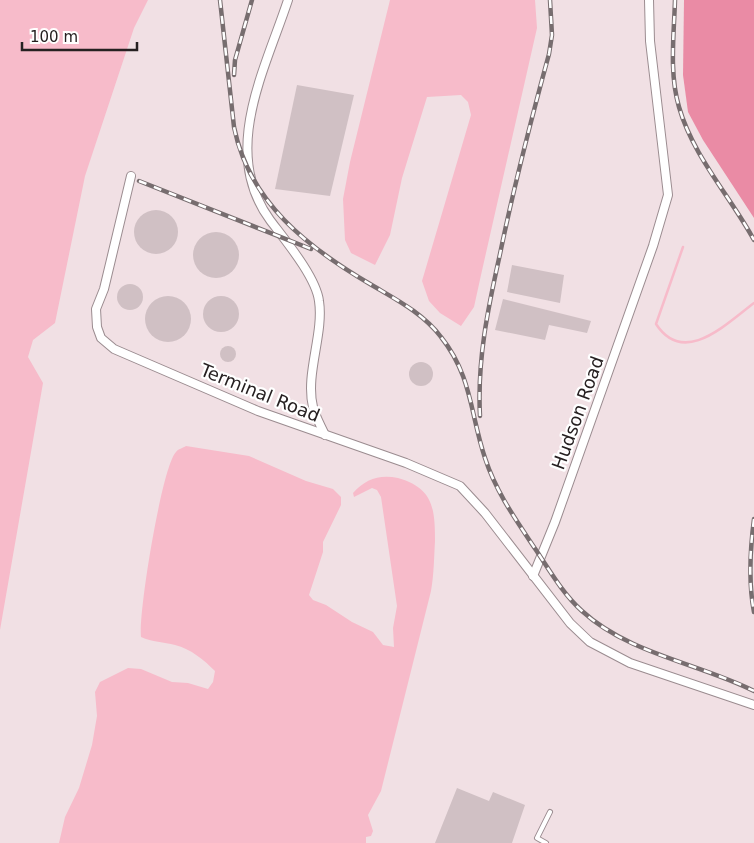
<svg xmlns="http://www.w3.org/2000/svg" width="754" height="843" viewBox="0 0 754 843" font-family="'DejaVu Sans',sans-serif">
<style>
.forest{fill:#ea8ba5}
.water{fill:#f7bbca}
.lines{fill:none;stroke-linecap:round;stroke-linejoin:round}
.stream{stroke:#f7bbca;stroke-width:2.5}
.building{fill:#d0c0c4}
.service-casing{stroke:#9b8c90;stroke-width:6}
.minor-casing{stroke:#9b8c90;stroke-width:10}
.service{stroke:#fff;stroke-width:4}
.minor{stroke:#fff;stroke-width:8}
.rail-casing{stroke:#776d6f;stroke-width:4.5}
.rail{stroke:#fff;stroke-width:2.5;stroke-dasharray:8;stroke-linecap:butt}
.labels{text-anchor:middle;stroke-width:4.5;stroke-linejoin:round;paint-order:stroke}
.street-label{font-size:18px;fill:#262021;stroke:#fff}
</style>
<rect width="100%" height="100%" fill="#f1e0e4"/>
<polygon class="forest" points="684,0 754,0 754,218 703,140 688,112 683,75"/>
<g class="water">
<polygon points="0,0 148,0 134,28 85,176 55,323 33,340 28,357 43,383 0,630"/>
<polygon points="390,0 535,0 537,28 481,275 474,307 461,326 440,313 429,301 422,281 471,115 468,102 461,95 427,97 402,178 390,235 375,265 351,253 345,240 343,199 350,162"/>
<path d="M186 446 249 456 306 481 333 489 341 497V505L323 542V552L309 595 313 600 326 605 352 622 373 632 383 645 394 647 393 628 397 606 381 497 377 490 372 488 354 497 353 493C365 479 380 474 398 478 433 488 435 508 435 541 434 558 434 574 431 591L381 791 368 815 373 831 371 836 366 837V843H59L65 817 79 788 92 745 97 716 95 692 100 682 128 668 141 669 172 682 188 683 208 689 213 682 215 671C204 660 191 649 175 645 164 642 152 642 141 637 138 614 162 466 176 452 178 449 183 448 186 446Z"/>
</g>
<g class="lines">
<path class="stream" d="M683 247 656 324C684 367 726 324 754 303"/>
</g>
<g class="building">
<polygon points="297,85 354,95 330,196 275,189"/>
<circle cx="156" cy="232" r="22"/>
<circle cx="216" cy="255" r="23"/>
<polygon points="512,265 564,275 560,303 507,292"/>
<circle cx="130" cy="297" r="13"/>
<circle cx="221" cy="314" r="18"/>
<circle cx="168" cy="319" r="23"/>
<polygon points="503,299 591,321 587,333 549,325 545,340 495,330"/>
<circle cx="228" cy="354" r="8"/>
<circle cx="421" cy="374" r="12"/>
<polygon points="457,788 489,801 493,792 525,805 512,843 435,843"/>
</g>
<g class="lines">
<g class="service-casing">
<polyline id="service" points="546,843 537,838 550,812"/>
</g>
<g class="minor-casing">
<g id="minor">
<path d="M288 0C265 70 220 152 270 220 285 240 316 277 319 301 324 334 305 374 313 407 315 416 321 426 325 435"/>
<polyline points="131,176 104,289 96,309 97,327 101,338 114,349 258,411 406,463 460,486 485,513 570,623 590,642 630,663 754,705"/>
<polyline points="533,576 555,522 653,246 668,195 650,41 649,0"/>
</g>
</g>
<use href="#service" class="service"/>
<use href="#minor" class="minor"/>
<g class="rail-casing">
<g id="rail">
<path d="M220 0 234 127C249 202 307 247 370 284 395 299 423 313 441 337 472 376 470 413 485 458 496 492 516 520 536 550 550 571 563 594 582 611 629 654 698 663 754 691"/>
<path d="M675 0C674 35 669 73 679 107 693 156 730 196 754 240"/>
<polyline points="234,75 235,60 252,0"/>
<polyline points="139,181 311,249"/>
<path d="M480 416C477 360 488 308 500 254 514 186 531 120 549 54L552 35 550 0"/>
<path d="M754 519C750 550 748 581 754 612"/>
</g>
</g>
<use href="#rail" class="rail"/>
</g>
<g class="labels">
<g class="street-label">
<text transform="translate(260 393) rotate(22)" y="6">Terminal Road</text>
<text transform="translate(578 413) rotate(-70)" y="6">Hudson Road</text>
</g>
</g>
<path d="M22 42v8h115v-8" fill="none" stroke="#262021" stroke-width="2.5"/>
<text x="30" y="42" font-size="15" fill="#262021" stroke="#ffffff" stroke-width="4" paint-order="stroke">100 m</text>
</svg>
